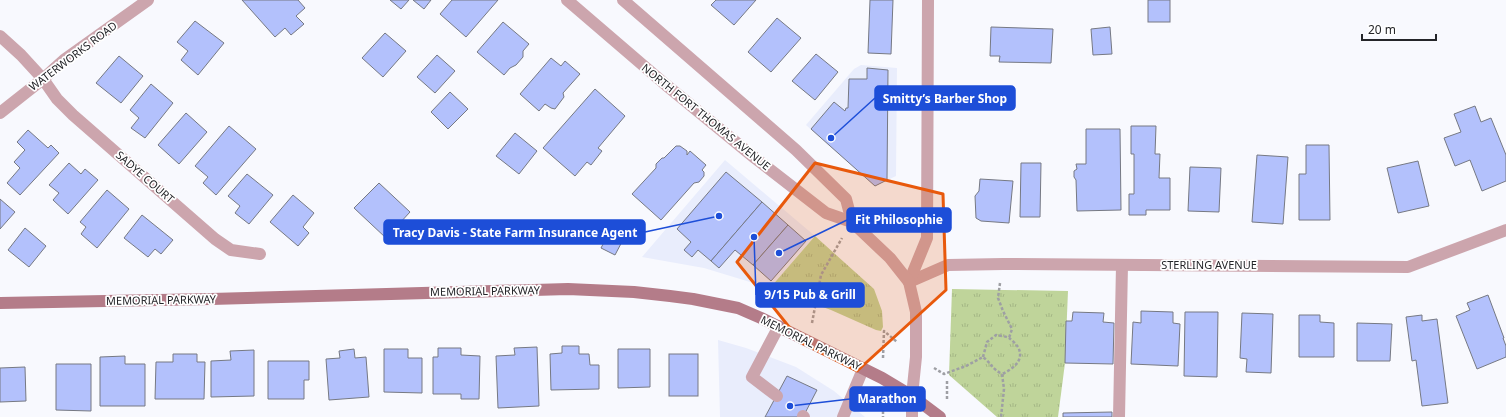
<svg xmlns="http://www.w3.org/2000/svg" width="1506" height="417" viewBox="0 0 1506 417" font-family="'Noto Sans',sans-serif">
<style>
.built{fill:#e9edfc}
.park{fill:url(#park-tufts)}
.building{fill:#b3c1fc;stroke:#767983}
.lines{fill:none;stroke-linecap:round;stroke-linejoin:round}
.path{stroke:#9e9fa4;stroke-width:2.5;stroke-dasharray:3 2;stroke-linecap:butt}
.service{stroke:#cca5ad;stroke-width:12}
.minor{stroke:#cca5ad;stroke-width:12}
.tertiary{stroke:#cca5ad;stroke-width:12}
.secondary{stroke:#b47c89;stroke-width:12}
.marked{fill:#e8590c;fill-opacity:0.2;stroke:#e8590c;stroke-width:3;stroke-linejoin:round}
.labels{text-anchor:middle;stroke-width:3.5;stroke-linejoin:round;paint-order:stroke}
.street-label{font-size:11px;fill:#242529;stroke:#fff}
.leader{fill:none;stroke:#1d4ed8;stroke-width:1.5}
.callout-dot{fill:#1d4ed8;stroke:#fff;stroke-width:1.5}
.callout{fill:#1d4ed8;stroke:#1d4ed8;stroke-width:1.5}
.callout-label{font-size:12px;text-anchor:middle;font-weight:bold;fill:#fff}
</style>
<defs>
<pattern id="park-tufts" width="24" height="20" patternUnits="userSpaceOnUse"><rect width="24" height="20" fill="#bfd49a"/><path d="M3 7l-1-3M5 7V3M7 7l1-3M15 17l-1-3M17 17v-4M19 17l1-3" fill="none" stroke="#a4b685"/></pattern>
</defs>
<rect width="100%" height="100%" fill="#f8f9fe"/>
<g class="built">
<polygon points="861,65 897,68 896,176 875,186 806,125 854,69"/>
<polygon points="725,160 815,236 770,288 704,268 642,257"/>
<polygon points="718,340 746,348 796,367 834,391 865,417 720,417"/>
</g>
<g class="park">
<polygon points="815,236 874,289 882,311 883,327 881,331 876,330 831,310 770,288"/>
<polygon points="952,289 1068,291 1065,363 1058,417 997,417 949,375"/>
</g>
<g class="building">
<polygon points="242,0 298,0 305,8 296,16 304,24 291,35 285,28 275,37"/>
<polygon points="390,0 409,0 401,9"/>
<polygon points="413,0 431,0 424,9"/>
<polygon points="452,0 498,0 466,37 440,14"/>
<polygon points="716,0 756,0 734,25 711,5"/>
<polygon points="870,0 893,0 891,54 868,53"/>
<rect x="1148" y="0" width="22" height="22"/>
<polygon points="777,18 801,38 771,72 748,52"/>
<polygon points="195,21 224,43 198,75 181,60 188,51 177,42"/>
<polygon points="503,22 529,44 523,51 523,57 516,65 510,68 504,75 477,52"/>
<polygon points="991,27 1053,29 1051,63 999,62 1000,56 990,56"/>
<polygon points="1110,27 1112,54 1093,55 1091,29"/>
<polygon points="385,33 406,51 383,77 362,58"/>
<polygon points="816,54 838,72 815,100 792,81"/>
<polygon points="437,55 455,71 435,93 417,77"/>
<polygon points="119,56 143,76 121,103 96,83"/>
<polygon points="551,58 561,66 565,61 580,74 563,93 564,97 555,109 551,108 545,104 539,111 520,94"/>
<polygon points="867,68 888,70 887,180 875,186 811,129 834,102 845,111 846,108 848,108 849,79 867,79"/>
<polygon points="151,84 173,103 145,138 131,128 139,118 130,110"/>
<polygon points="595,89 625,116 598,148 602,151 591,165 587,162 575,176 543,148"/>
<polygon points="450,92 468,109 448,129 431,112"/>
<polygon points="1475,106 1481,122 1491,118 1506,155 1506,181 1482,191 1470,160 1455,166 1444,138 1461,132 1454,114"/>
<polygon points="186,113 207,132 179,164 158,145"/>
<polygon points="229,126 256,149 216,195 203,183 208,177 195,166"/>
<polygon points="1131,126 1156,126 1155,154 1160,154 1159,178 1170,178 1170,210 1146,210 1146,215 1129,215 1129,194 1134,194 1134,154 1131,154"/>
<polygon points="1086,129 1120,129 1121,210 1077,211 1076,180 1074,177 1074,171 1077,169 1076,164 1086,164"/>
<polygon points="28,130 48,148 51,145 59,153 20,195 7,183 20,168 14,162 25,150 17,142"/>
<polygon points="515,133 537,151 519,174 496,156"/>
<polygon points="1306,145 1329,145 1330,220 1299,220 1299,174 1306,174"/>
<polygon points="676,146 680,146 687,151 687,155 690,151 706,165 702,170 704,172 704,176 699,182 694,183 661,220 632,194 656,168 656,164 662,158 664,158"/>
<polygon points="1257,155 1288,157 1283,224 1252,222"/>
<polygon points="1418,161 1429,206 1398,213 1387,168"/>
<polygon points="69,163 81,174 85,169 98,180 68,214 53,200 59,193 49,185"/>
<polygon points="1021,163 1041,163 1040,217 1020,217"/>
<polygon points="1190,167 1221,168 1219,212 1188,211"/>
<polygon points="726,172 762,202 711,261 698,250 692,257 684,250 691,242 677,229"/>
<polygon points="247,174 273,195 249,224 235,213 240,206 228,196"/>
<polygon points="980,179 1013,181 1009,223 981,221 976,218 975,196 979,191"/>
<polygon points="379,183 410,212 386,238 354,208"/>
<polygon points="107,190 129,209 97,248 81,234 86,227 80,222"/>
<polygon points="293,195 314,213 303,227 309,233 298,246 270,222"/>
<polygon points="0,199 15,212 0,229"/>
<polygon points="762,202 788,225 753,265 735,250 719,268 711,261"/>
<polygon points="142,215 173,240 161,254 155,249 148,257 124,238"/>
<polygon points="788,225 806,241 771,281 753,265"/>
<polygon points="25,228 46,246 29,267 8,250"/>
<polygon points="611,229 625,236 615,255 601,248"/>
<polygon points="1488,295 1504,338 1503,338 1506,346 1506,357 1477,369 1456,316 1470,310 1467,303"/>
<polygon points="1141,311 1173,312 1173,323 1180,324 1178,366 1131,364 1133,322 1141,323"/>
<polygon points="1073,312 1104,313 1103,322 1114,323 1113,364 1065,363 1066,321 1072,321"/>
<polygon points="1185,312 1218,312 1217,377 1184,376"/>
<polygon points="1242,313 1273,314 1271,373 1246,372 1247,359 1240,358"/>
<polygon points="1299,315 1320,315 1320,322 1334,323 1334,357 1299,357"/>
<polygon points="1422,315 1422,321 1437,319 1448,403 1422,406 1416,360 1412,361 1406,317"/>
<polygon points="1357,323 1392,324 1390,361 1357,361"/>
<polygon points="562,346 579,346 579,354 589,354 590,365 599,365 599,389 551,390 550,354 562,353"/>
<polygon points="537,347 539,406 498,408 496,356 515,355 514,348"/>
<polygon points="438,348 461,348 461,355 480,356 479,399 461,399 461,394 433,394 433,357 438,357"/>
<polygon points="354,349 355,358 366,357 369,397 329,400 326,359 340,358 339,351"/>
<polygon points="384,349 408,349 408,358 422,358 422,393 384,392"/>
<polygon points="618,349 650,349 650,387 618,388"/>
<polygon points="254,350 254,396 211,397 211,361 231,360 230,351"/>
<polygon points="173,354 197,354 197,362 205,362 204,399 155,399 156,362 173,362"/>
<rect x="669" y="354" width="29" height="42"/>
<polygon points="125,356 125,364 145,364 145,406 100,406 100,357"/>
<polygon points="268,361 309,361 309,380 304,380 304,399 268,399"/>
<polygon points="56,364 91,364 91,411 56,410"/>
<polygon points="25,367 26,401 0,402 0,368"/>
<polygon points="787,376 817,390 803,417 765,417"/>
<polygon points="1112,412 1112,417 1063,417 1063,413"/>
</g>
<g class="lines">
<g class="path">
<polyline points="1000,283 998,298 1003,311 1012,329 1009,338"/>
<polyline points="812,323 821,275 842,238"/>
<path d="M983 357 987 342 996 335C1000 336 1005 336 1009 338 1012 340 1016 344 1018 347 1025 360 1013 369 1002 374"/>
<polyline points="883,358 884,331 897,342"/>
<path d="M934 368 944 374 966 366 983 357C992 364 991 368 1002 374L1004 389 1001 417"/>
<polyline points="947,399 947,379"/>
<polyline points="883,401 883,417"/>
</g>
<g class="service">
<polyline points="777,396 752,377 779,326"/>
<polyline points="803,416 804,417"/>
<polyline points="843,417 863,369"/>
<polyline points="1119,417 1122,265"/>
</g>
<g class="minor">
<polyline points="0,36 21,55 43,79 57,99 73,115 215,239 231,250 260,254"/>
<polyline points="0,113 43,79 64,60 148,0"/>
<polyline points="909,282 948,265 1003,264 1408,267 1506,230"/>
<polyline points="909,282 927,238 928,0"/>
<polyline points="912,417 912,396"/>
</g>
<g class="tertiary">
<polyline points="567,0 666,85 755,158 826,213 852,222 890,258 909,282 916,312 916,357 912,396"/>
<polyline points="623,0 796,150 846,199 852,222"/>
</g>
<polyline class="secondary" points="0,303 211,299 568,289 634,292 670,296 693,299 738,308 761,318 882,378 912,396 940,417"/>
</g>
<path class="marked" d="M815 163 943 194 946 290 857 371 802 343 737 262Z"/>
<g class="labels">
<g class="street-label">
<text transform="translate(73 56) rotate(-37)" y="4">WATERWORKS ROAD</text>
<text transform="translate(706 117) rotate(39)" y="4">NORTH FORT THOMAS AVENUE</text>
<text transform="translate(145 177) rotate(41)" y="4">SADYE COURT</text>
<text x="1209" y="269">STERLING AVENUE</text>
<text transform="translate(485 291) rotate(-1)" y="4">MEMORIAL PARKWAY</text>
<text transform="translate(161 300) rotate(-1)" y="4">MEMORIAL PARKWAY</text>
<text transform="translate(811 343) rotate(26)" y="4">MEMORIAL PARKWAY</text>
</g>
</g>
<path class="leader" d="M831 138L875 98M779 253L847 220M719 216L645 232M754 237L756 295M790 406L850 399"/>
<g class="callout-dot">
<circle cx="831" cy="138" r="4"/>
<circle cx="779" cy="253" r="4"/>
<circle cx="719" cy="216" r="4"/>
<circle cx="754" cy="237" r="4"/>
<circle cx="790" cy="406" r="4"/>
</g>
<g class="callout">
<rect x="875" y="86" width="140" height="24" rx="4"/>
<rect x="847" y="208" width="104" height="24" rx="4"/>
<rect x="384" y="220" width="261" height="24" rx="4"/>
<rect x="756" y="283" width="108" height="24" rx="4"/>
<rect x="850" y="387" width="75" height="24" rx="4"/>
</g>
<g class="callout-label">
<text x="945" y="103">Smitty’s Barber Shop</text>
<text x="899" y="224">Fit Philosophie</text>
<text x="515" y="237">Tracy Davis - State Farm Insurance Agent</text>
<text x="810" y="299">9/15 Pub &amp; Grill</text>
<text x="887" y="403">Marathon</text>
</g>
<path d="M1362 34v6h74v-6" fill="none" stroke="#242529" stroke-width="2"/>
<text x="1368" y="34" font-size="12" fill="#242529" stroke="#ffffff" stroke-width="3" paint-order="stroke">20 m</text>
</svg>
